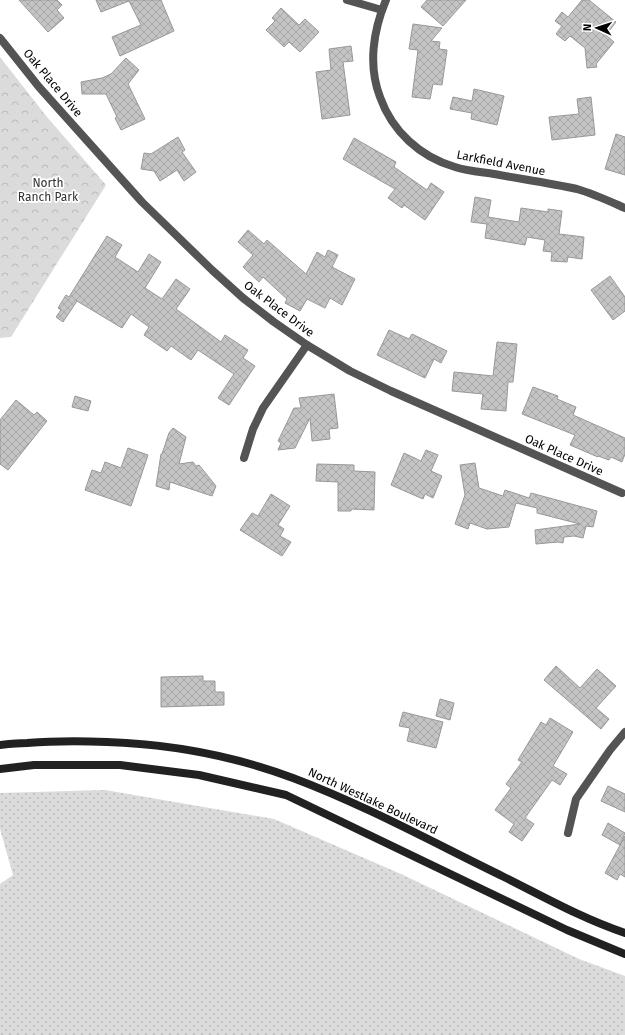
<svg xmlns="http://www.w3.org/2000/svg" width="625" height="1035" viewBox="0 0 625 1035" font-family="'Fira Sans',sans-serif">
<style>
.grass{fill:url(#grass-dots)}
.park{fill:url(#park-crowns)}
.building{fill:url(#building-cross-hatch);stroke:#989898}
.lines{fill:none;stroke-linecap:round;stroke-linejoin:round}
.minor{stroke:#545454;stroke-width:8}
.secondary{stroke:#212121;stroke-width:8}
.labels{text-anchor:middle;stroke-width:3.5;stroke-linejoin:round;paint-order:stroke}
.street-label{font-size:12px;fill:#000;stroke:#fff}
.park-label{font-size:12px;fill:#323232;stroke:#fff}
</style>
<defs>
<pattern id="grass-dots" width="8" height="8" patternUnits="userSpaceOnUse"><rect width="8" height="8" fill="#dbdbdb"/><path d="M2 2h.1M6 6h.1" fill="none" stroke="#bababa" stroke-width="1.8" stroke-linecap="round"/></pattern>
<pattern id="park-crowns" width="20" height="18" patternUnits="userSpaceOnUse"><rect width="20" height="18" fill="#dbdbdb"/><path d="M2 6a3 3 0 1 1 6 0M12 15a3 3 0 1 1 6 0" fill="none" stroke="#bababa"/></pattern>
<pattern id="building-cross-hatch" width="8" height="8" patternUnits="userSpaceOnUse"><rect width="8" height="8" fill="#c4c4c4"/><path d="M0 0l8 8M0 8l8-8" fill="none" stroke="#a7a7a7"/></pattern>
</defs>
<rect width="100%" height="100%" fill="#fff"/>
<polygon class="grass" points="105,790 274,819 401,874 579,959 625,976 625,1035 0,1035 0,884 13,875 0,829 0,793"/>
<polygon class="park" points="0,57 47,117 106,185 11,337 0,338"/>
<g class="building">
<polygon points="19,0 57,0 62,5 57,10 64,18 48,32"/>
<polygon points="96,0 161,0 174,31 120,56 112,37 141,25 129,1 101,12"/>
<polygon points="427,0 466,0 443,26 421,7"/>
<polygon points="582,0 589,0 616,22 606,35 614,42 596,64 597,67 587,68 585,48 570,36 565,41 556,34 562,26 555,21 562,12 568,17"/>
<polygon points="281,8 299,25 305,19 319,32 300,52 289,42 284,47 266,30 275,21 272,18"/>
<polygon points="413,24 442,28 431,41 440,42 439,49 447,50 442,85 433,84 430,99 412,97 418,50 409,49"/>
<polygon points="351,46 353,61 343,62 350,115 322,119 316,72 331,70 329,49"/>
<polygon points="126,58 139,70 128,84 145,119 121,130 115,118 117,117 106,94 82,94 81,82 102,78 111,74"/>
<polygon points="474,89 504,96 497,125 471,119 472,113 450,109 453,97 472,101"/>
<polygon points="591,97 595,135 552,140 549,117 579,114 577,99"/>
<polygon points="616,134 625,137 625,175 605,169"/>
<polygon points="178,137 185,150 182,152 196,172 184,181 177,170 160,181 154,171 141,169 144,153 151,154"/>
<polygon points="354,138 396,162 394,167 427,190 431,183 444,192 425,220 404,205 402,208 388,198 395,189 343,159"/>
<polygon points="475,197 491,200 488,217 519,222 521,208 548,212 548,209 562,211 559,234 584,237 582,259 568,257 567,262 551,261 552,252 543,251 545,240 527,237 525,245 485,238 487,224 471,222"/>
<polygon points="248,230 264,244 267,240 306,274 317,252 325,257 328,250 338,255 332,267 355,279 342,305 330,298 325,308 307,299 300,311 285,303 287,299 263,277 259,282 243,267 253,255 238,242"/>
<polygon points="107,236 122,245 115,257 138,272 149,254 161,262 145,288 162,299 176,279 190,289 176,309 221,342 225,335 248,350 243,358 255,366 229,405 218,398 234,374 198,350 191,360 171,346 167,351 144,335 149,327 131,314 122,328 77,301 63,322 56,317 61,310 58,308 66,295 69,297"/>
<polygon points="610,276 625,297 625,311 613,320 591,290"/>
<polygon points="389,330 409,339 412,334 447,351 441,363 434,359 425,378 377,355"/>
<polygon points="497,342 517,344 513,382 508,382 506,411 481,409 483,394 452,391 454,372 493,376"/>
<polygon points="533,387 558,396 557,399 576,407 573,415 625,438 625,454 622,462 611,457 609,460 598,456 598,457 570,445 575,435 522,414"/>
<polygon points="334,394 338,428 329,429 330,439 312,441 310,418 295,448 278,450 281,443 278,441 294,408 301,408 299,398"/>
<polygon points="75,396 91,401 88,411 72,407"/>
<polygon points="16,400 34,415 37,412 47,421 8,470 0,464 0,420"/>
<polygon points="173,428 186,437 179,464 193,462 196,466 199,465 216,486 212,496 170,482 169,490 156,486 161,454 162,454 169,433"/>
<polygon points="128,448 148,455 131,506 85,490 92,470 101,473 105,462 121,468"/>
<polygon points="426,450 438,455 431,471 442,476 433,498 425,494 423,499 391,485 404,453 421,461"/>
<polygon points="475,463 479,488 503,496 505,490 529,498 531,493 597,511 593,527 586,526 583,538 574,536 564,537 563,543 558,542 536,544 535,530 580,524 537,513 537,508 516,503 509,527 487,529 470,523 468,529 455,524 465,495 460,465"/>
<polygon points="317,464 354,465 354,471 375,472 374,510 351,509 351,511 338,511 338,482 316,481"/>
<polygon points="271,494 290,506 278,525 284,529 280,536 291,542 282,556 240,530 252,513 258,516"/>
<polygon points="556,666 580,688 597,669 616,686 596,708 609,719 601,729 544,680"/>
<polygon points="203,676 203,681 215,681 215,692 224,692 224,705 161,707 161,677"/>
<polygon points="440,699 454,703 450,720 436,716"/>
<polygon points="403,712 443,722 436,748 407,741 410,728 399,726"/>
<polygon points="550,718 573,732 553,766 567,774 560,785 552,780 525,818 534,824 522,841 509,832 514,824 495,810 511,788 506,784 522,762 518,760 541,722 546,725"/>
<polygon points="608,786 625,794 625,812 601,801"/>
<polygon points="608,823 625,833 620,845 602,835"/>
<polygon points="625,836 625,877 620,874 617,880 605,873"/>
</g>
<g class="lines">
<g class="minor">
<polyline points="347,0 382,10"/>
<path d="M386 0C373 31 368 66 380 97 392 131 420 157 455 167 467 171 481 172 494 174 521 179 550 183 577 189 594 194 609 201 625 208"/>
<polyline points="0,38 39,87 142,202 212,270 243,298 274,322 307,345 350,371 391,391 622,493"/>
<polyline points="244,458 253,429 263,408 307,345"/>
<polyline points="568,833 576,799 610,750 625,732"/>
</g>
<g class="secondary">
<path d="M0 745C9 744 18 743 27 743 53 741 80 741 107 742 169 744 234 756 293 778 365 805 434 843 504 877 544 897 583 919 625 933"/>
<polyline points="0,769 34,765 120,765 199,775 286,795 567,930 625,954"/>
</g>
</g>
<g class="labels">
<g class="street-label">
<text transform="translate(53 83) rotate(50)" y="4">Oak Place Drive</text>
<text transform="translate(501 163) rotate(11)" y="4">Larkfield Avenue</text>
<text transform="translate(279 309) rotate(37)" y="4">Oak Place Drive</text>
<text transform="translate(564 455) rotate(24)" y="4">Oak Place Drive</text>
<text transform="translate(373 801) rotate(25)" y="4">North Westlake Boulevard</text>
</g>
<g class="park-label">
<text x="48" y="187">North<tspan x="48" dy="14">Ranch Park</tspan></text>
</g>
</g>
<g transform="translate(597 28) rotate(273)" stroke="#ffffff" stroke-width="3" paint-order="stroke">
<path d="M0-3L7 15L0 10L-7 15Z" fill="#000000"/>
<text y="-6" font-size="11" font-weight="bold" text-anchor="middle" fill="#000000">N</text>
</g>
</svg>
